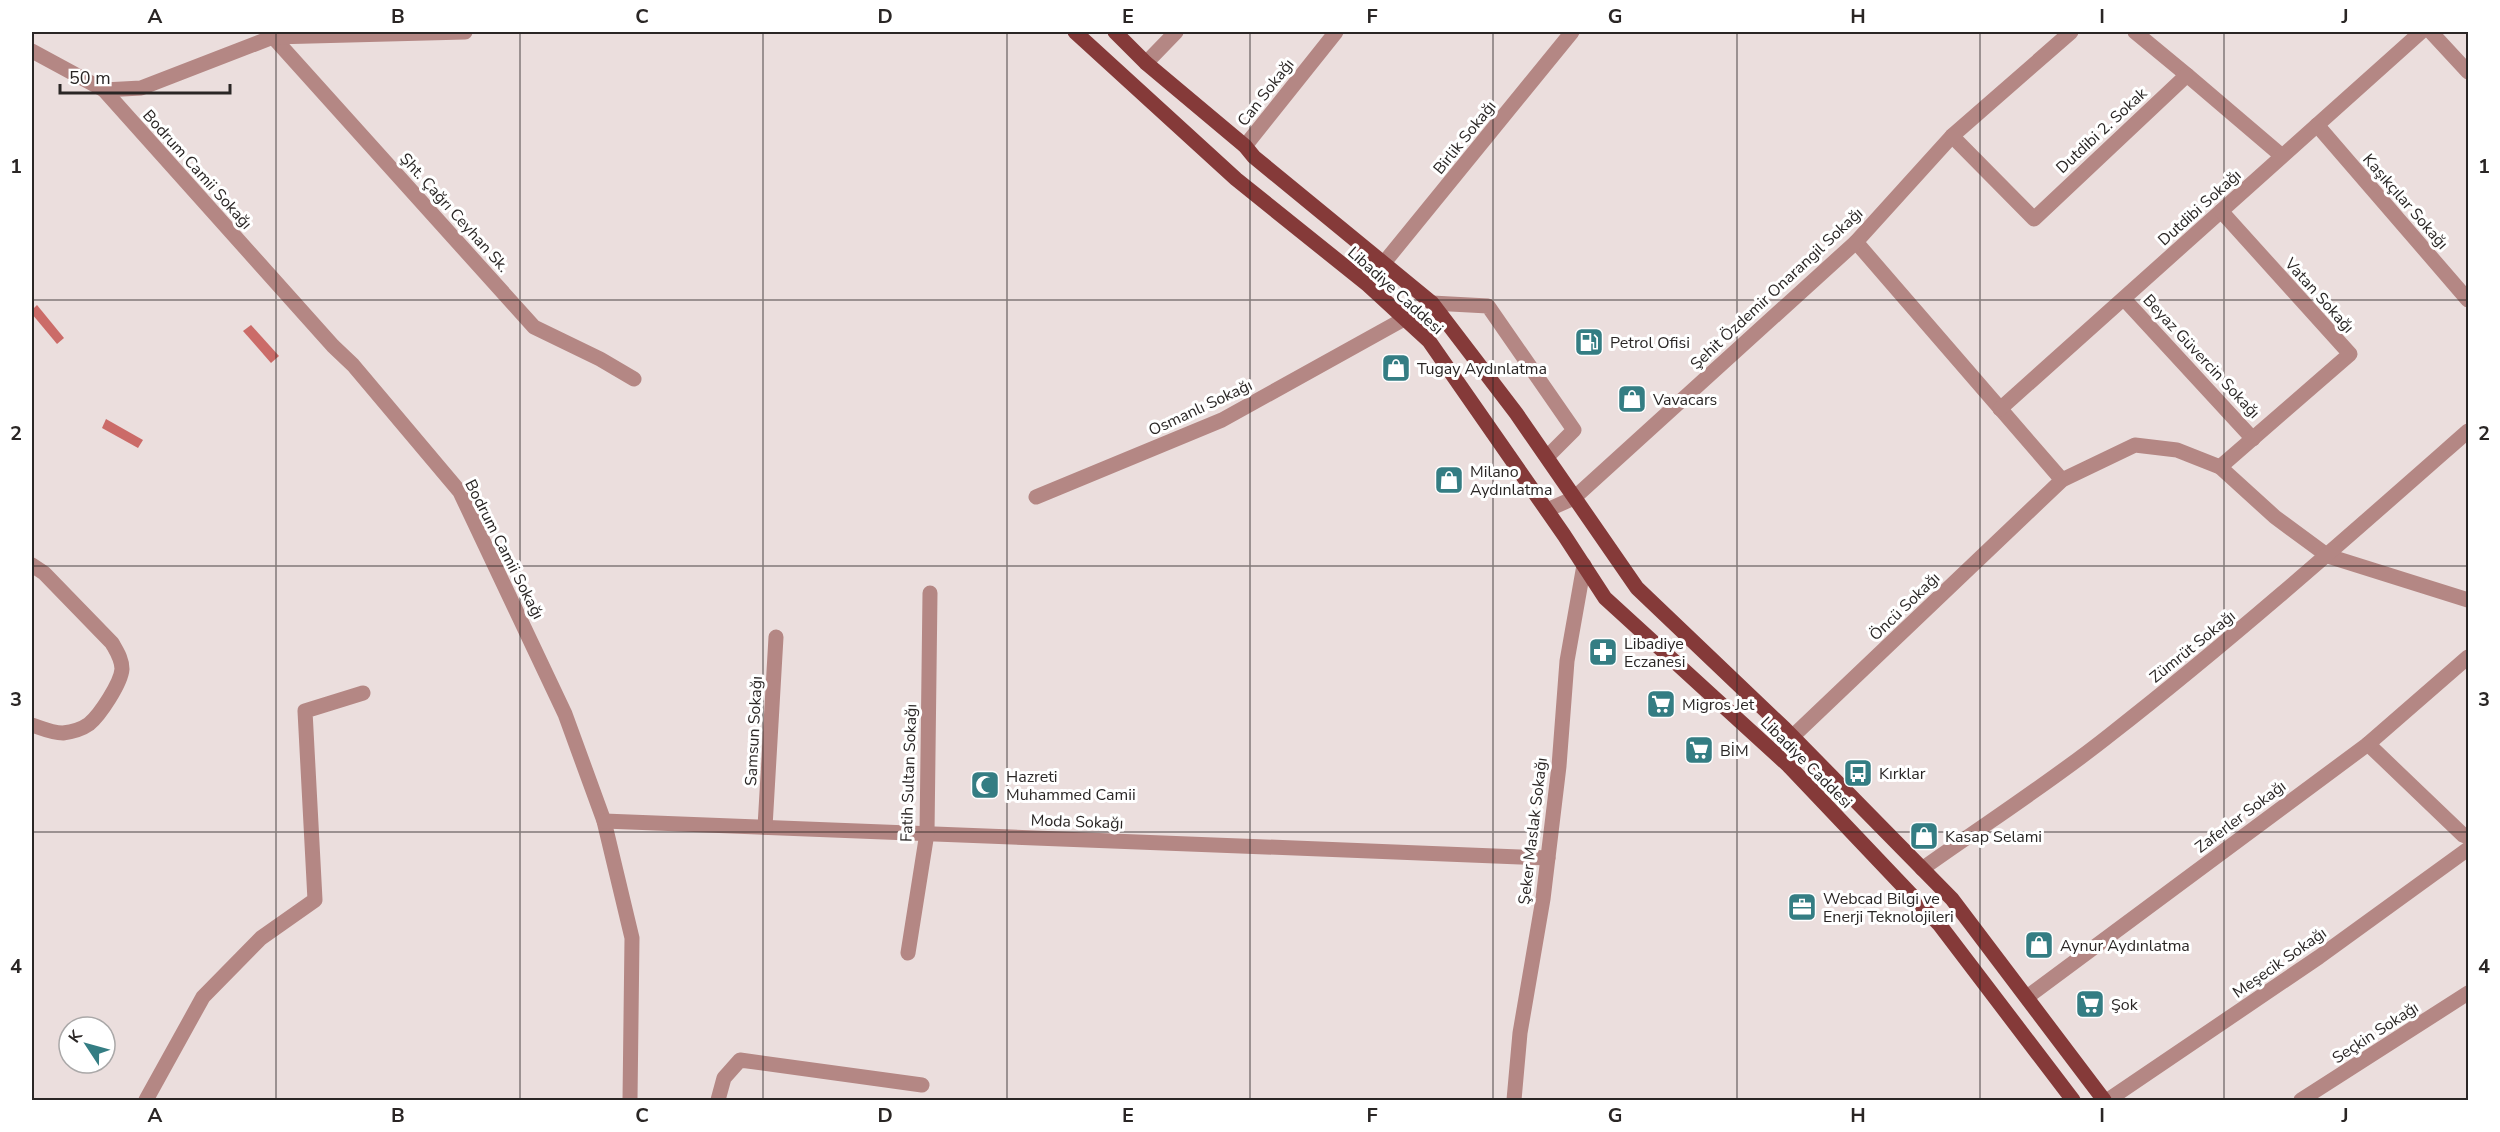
<svg xmlns="http://www.w3.org/2000/svg" width="2500" height="1132" viewBox="0 0 2500 1132" font-family="'Nunito Sans',sans-serif">
<style>
.water{fill:#cb6b68}
.lines{fill:none;stroke-linecap:round;stroke-linejoin:round}
.street{stroke:#b48784;stroke-width:15}
.primary{stroke:#853a39;stroke-width:15}
.grid{fill:none;stroke:#2a2625;stroke-width:1.5;stroke-opacity:0.55}
.labels{text-anchor:middle;stroke-width:6;stroke-linejoin:round;paint-order:stroke}
.street-label{font-size:16px;fill:#2a2625;stroke:#fff}
.poi-label{font-size:16px;fill:#2a2625;stroke:#fff;text-anchor:start}
.neatline{fill:none;stroke:#2a2625;stroke-width:2}
.grid-label{font-size:20px;text-anchor:middle;font-weight:bold;fill:#2a2625}
</style>
<rect width="100%" height="100%" fill="#ebdedd"/>
<g class="water">
<polygon points="37,305 64,338 57,344 32,314 32,310"/>
<polygon points="251,325 279,356 271,363 243,331"/>
<polygon points="106,419 143,440 138,448 102,428"/>
</g>
<g class="lines">
<g class="street">
<polyline points="2135,32 2187,75"/>
<polyline points="2431,32 2468,72"/>
<polyline points="273,37 534,327 600,359 634,379"/>
<polyline points="32,51 104,90 141,88 273,37 465,32"/>
<polyline points="1146,63 1176,32"/>
<polyline points="104,90 333,346 353,365 460,492 565,714 604,821 632,938 630,1100"/>
<polyline points="2317,125 2468,300"/>
<polyline points="1952,136 2034,219 2187,75 2282,156"/>
<polyline points="1245,146 1336,32"/>
<polyline points="1856,242 2062,480"/>
<polyline points="1383,264 1572,32"/>
<polyline points="2124,299 2253,439"/>
<polyline points="1432,303 1488,306 1574,430 1547,457"/>
<polyline points="2000,409 2421,32"/>
<polyline points="2220,467 2350,354 2221,211"/>
<polyline points="1036,497 1222,420 1404,319"/>
<polyline points="1547,510 1574,498 1856,242 1952,136 2071,32"/>
<path d="M32 565 44 573 112 643C117 652 122 659 122 669 121 683 100 715 89 724 82 729 71 732 63 733 52 733 41 728 32 725"/>
<polyline points="2368,744 2463,835 2468,837"/>
<polyline points="1789,766 1792,737 2062,480 2135,445 2177,450 2220,467 2275,517 2328,556 2468,600"/>
<polyline points="604,821 1548,858"/>
<polyline points="765,827 776,637"/>
<path d="M1922 869C1985 824 2051 782 2111 734 2234 638 2351 534 2468 431"/>
<polyline points="908,953 927,833 930,593"/>
<polyline points="2027,997 2368,744 2468,657"/>
<polyline points="146,1100 203,997 261,938 315,900 305,711 363,693"/>
<polyline points="718,1100 724,1078 740,1060 922,1085"/>
<polyline points="1514,1100 1520,1033 1543,899 1559,766 1567,661 1584,565"/>
<polyline points="2108,1100 2319,957 2468,849"/>
<polyline points="2301,1100 2468,993"/>
</g>
<g class="primary">
<polyline points="1075,32 1236,179 1368,285 1429,341 1564,535 1605,598 1789,766 1939,924 2073,1100"/>
<polyline points="1115,32 1146,63 1245,146 1254,157 1432,303 1516,413 1637,588 1785,729 1952,899 2104,1100"/>
</g>
</g>
<path class="grid" d="M276 32V1100M520 32V1100M763 32V1100M1007 32V1100M1250 32V1100M1493 32V1100M1737 32V1100M1980 32V1100M2224 32V1100M32 300H2468M32 566H2468M32 832H2468"/>
<defs>
<g id="fuel-square" transform="scale(1.5)"><rect x="-9" y="-9" width="18" height="18" rx="4" fill="#347d83" stroke="#fff"/><path d="M-5.5-6h7V0h2V4h1.3V-2.5L3-4.5l.8-.8L6-3V5H2.5V1h-1V6h-7ZM-4.2-4.7v3.2H.2V-4.7Z" fill="#fff"/></g>
<g id="shop-square" transform="scale(1.5)"><rect x="-9" y="-9" width="18" height="18" rx="4" fill="#347d83" stroke="#fff"/><path d="M-5-2.5h2.3a2.7 3.5 0 0 1 5.4 0H5L5.5 6h-11ZM-1.5-2.5h3a1.5 2.3 0 0 0-3 0Z" fill="#fff"/></g>
<g id="pharmacy-square" transform="scale(1.5)"><rect x="-9" y="-9" width="18" height="18" rx="4" fill="#347d83" stroke="#fff"/><path d="M-2-6h4v4h4v4h-4v4h-4v-4h-4v-4h4Z" fill="#fff"/></g>
<g id="supermarket-square" transform="scale(1.5)"><rect x="-9" y="-9" width="18" height="18" rx="4" fill="#347d83" stroke="#fff"/><path d="M-6-5.5h2.5l.6 2H6L4.5 2H-2.5L-4.4-4H-6ZM-1.5 3.2a1.3 1.3 0 1 0 .1 0ZM3 3.2a1.3 1.3 0 1 0 .1 0Z" fill="#fff"/></g>
<g id="bus-square" transform="scale(1.5)"><rect x="-9" y="-9" width="18" height="18" rx="4" fill="#347d83" stroke="#fff"/><path d="M-5-6H5V4H4V6H2V4H-2V6H-4V4H-5ZM-3.5-4V0h7V-4ZM-3.5 1.2v1.5H-2V1.2ZM2 1.2v1.5H3.5V1.2Z" fill="#fff"/></g>
<g id="mosque-square" transform="scale(1.5)"><rect x="-9" y="-9" width="18" height="18" rx="4" fill="#347d83" stroke="#fff"/><path d="M3.5-4.9A6 6 0 1 0 3.5 4.9A5 5 0 1 1 3.5-4.9Z" fill="#fff"/></g>
<g id="office-square" transform="scale(1.5)"><rect x="-9" y="-9" width="18" height="18" rx="4" fill="#347d83" stroke="#fff"/><path d="M-6-3h4V-5.5h4V-3h4V5H-6ZM-1-4.5V-3h2v-1.5ZM-6 0V1H6V0Z" fill="#fff"/></g>
</defs>
<g fill-rule="evenodd">
<use href="#fuel-square" x="1589" y="342"/>
<use href="#shop-square" x="1396" y="368"/>
<use href="#shop-square" x="1632" y="399"/>
<use href="#shop-square" x="1449" y="480"/>
<use href="#pharmacy-square" x="1603" y="652"/>
<use href="#supermarket-square" x="1661" y="704"/>
<use href="#supermarket-square" x="1699" y="750"/>
<use href="#bus-square" x="1858" y="773"/>
<use href="#mosque-square" x="985" y="785"/>
<use href="#shop-square" x="1924" y="836"/>
<use href="#office-square" x="1802" y="907"/>
<use href="#shop-square" x="2039" y="945"/>
<use href="#supermarket-square" x="2090" y="1004"/>
</g>
<g class="labels">
<g class="street-label">
<text transform="translate(1265 92) rotate(-52)" y="6">Can Sokağı</text>
<text transform="translate(2101 130) rotate(-43)" y="6">Dutdibi 2. Sokak</text>
<text transform="translate(1464 137) rotate(-51)" y="6">Birlik Sokağı</text>
<text transform="translate(198 169) rotate(48)" y="6">Bodrum Camii Sokağı</text>
<text transform="translate(2406 201) rotate(49)" y="6">Kaşıkçılar Sokağı</text>
<text transform="translate(2199 207) rotate(-42)" y="6">Dutdibi Sokağı</text>
<text transform="translate(455 212) rotate(48)" y="6">Şht. Çağrı Ceyhan Sk.</text>
<text transform="translate(1776 288) rotate(-43)" y="6">Şehit Özdemir Onarangil Sokağı</text>
<text transform="translate(1396 290) rotate(42)" y="6">Libadiye Caddesi</text>
<text transform="translate(2320 295) rotate(48)" y="6">Vatan Sokağı</text>
<text transform="translate(2202 356) rotate(47)" y="6">Beyaz Güvercin Sokağı</text>
<text transform="translate(1200 407) rotate(-25)" y="6">Osmanlı Sokağı</text>
<text transform="translate(505 549) rotate(63)" y="6">Bodrum Camii Sokağı</text>
<text transform="translate(1904 606) rotate(-44)" y="6">Öncü Sokağı</text>
<text transform="translate(2192 646) rotate(-39)" y="6">Zümrüt Sokağı</text>
<text transform="translate(753 731) rotate(-87)" y="6">Samsun Sokağı</text>
<text transform="translate(1807 762) rotate(45)" y="6">Libadiye Caddesi</text>
<text transform="translate(908 773) rotate(-88)" y="6">Fatih Sultan Sokağı</text>
<text transform="translate(2240 816) rotate(-37)" y="6">Zaferler Sokağı</text>
<text transform="translate(1077 821) rotate(2)" y="6">Moda Sokağı</text>
<text transform="translate(1532 831) rotate(-83)" y="6">Şeker Maslak Sokağı</text>
<text transform="translate(2279 962) rotate(-35)" y="6">Meşecik Sokağı</text>
<text transform="translate(2375 1032) rotate(-33)" y="6">Seçkin Sokağı</text>
</g>
<g class="poi-label">
<text x="1610" y="348">Petrol Ofisi</text>
<text x="1417" y="374">Tugay Aydınlatma</text>
<text x="1653" y="405">Vavacars</text>
<text x="1470" y="477">Milano<tspan x="1470" dy="18">Aydınlatma</tspan></text>
<text x="1624" y="649">Libadiye<tspan x="1624" dy="18">Eczanesi</tspan></text>
<text x="1682" y="710">Migros Jet</text>
<text x="1720" y="756">BİM</text>
<text x="1879" y="779">Kırklar</text>
<text x="1006" y="782">Hazreti<tspan x="1006" dy="18">Muhammed Camii</tspan></text>
<text x="1945" y="842">Kasap Selami</text>
<text x="1823" y="904">Webcad Bilgi ve<tspan x="1823" dy="18">Enerji Teknolojileri</tspan></text>
<text x="2060" y="951">Aynur Aydınlatma</text>
<text x="2111" y="1010">Şok</text>
</g>
</g>
<rect width="2500" height="1132" fill="none" stroke="#ffffff" stroke-width="66"/>
<g transform="translate(87 1045) rotate(306)"><circle r="28" fill="#ffffff" stroke="#aaa8a8" stroke-width="1.5"/>
<path d="M0-4.5L10 22L0 15L-10 22Z" fill="#347d83"/>
<text y="-9" font-size="16" font-weight="bold" text-anchor="middle" fill="#2a2625">K</text>
</g>
<path d="M60 84v9h170v-9" fill="none" stroke="#2a2625" stroke-width="3"/>
<text x="69" y="84" font-size="18" fill="#2a2625" stroke="#ffffff" stroke-width="4.5" paint-order="stroke">50 m</text>
<rect x="33" y="33" width="2434" height="1066" class="neatline"/>
<g class="grid-label">
<text x="155" y="23">A</text>
<text x="398" y="23">B</text>
<text x="642" y="23">C</text>
<text x="885" y="23">D</text>
<text x="1128" y="23">E</text>
<text x="1372" y="23">F</text>
<text x="1615" y="23">G</text>
<text x="1858" y="23">H</text>
<text x="2102" y="23">I</text>
<text x="2345" y="23">J</text>
<text x="16" y="173">1</text>
<text x="2484" y="173">1</text>
<text x="16" y="440">2</text>
<text x="2484" y="440">2</text>
<text x="16" y="706">3</text>
<text x="2484" y="706">3</text>
<text x="16" y="973">4</text>
<text x="2484" y="973">4</text>
<text x="155" y="1122">A</text>
<text x="398" y="1122">B</text>
<text x="642" y="1122">C</text>
<text x="885" y="1122">D</text>
<text x="1128" y="1122">E</text>
<text x="1372" y="1122">F</text>
<text x="1615" y="1122">G</text>
<text x="1858" y="1122">H</text>
<text x="2102" y="1122">I</text>
<text x="2345" y="1122">J</text>
</g>
</svg>
